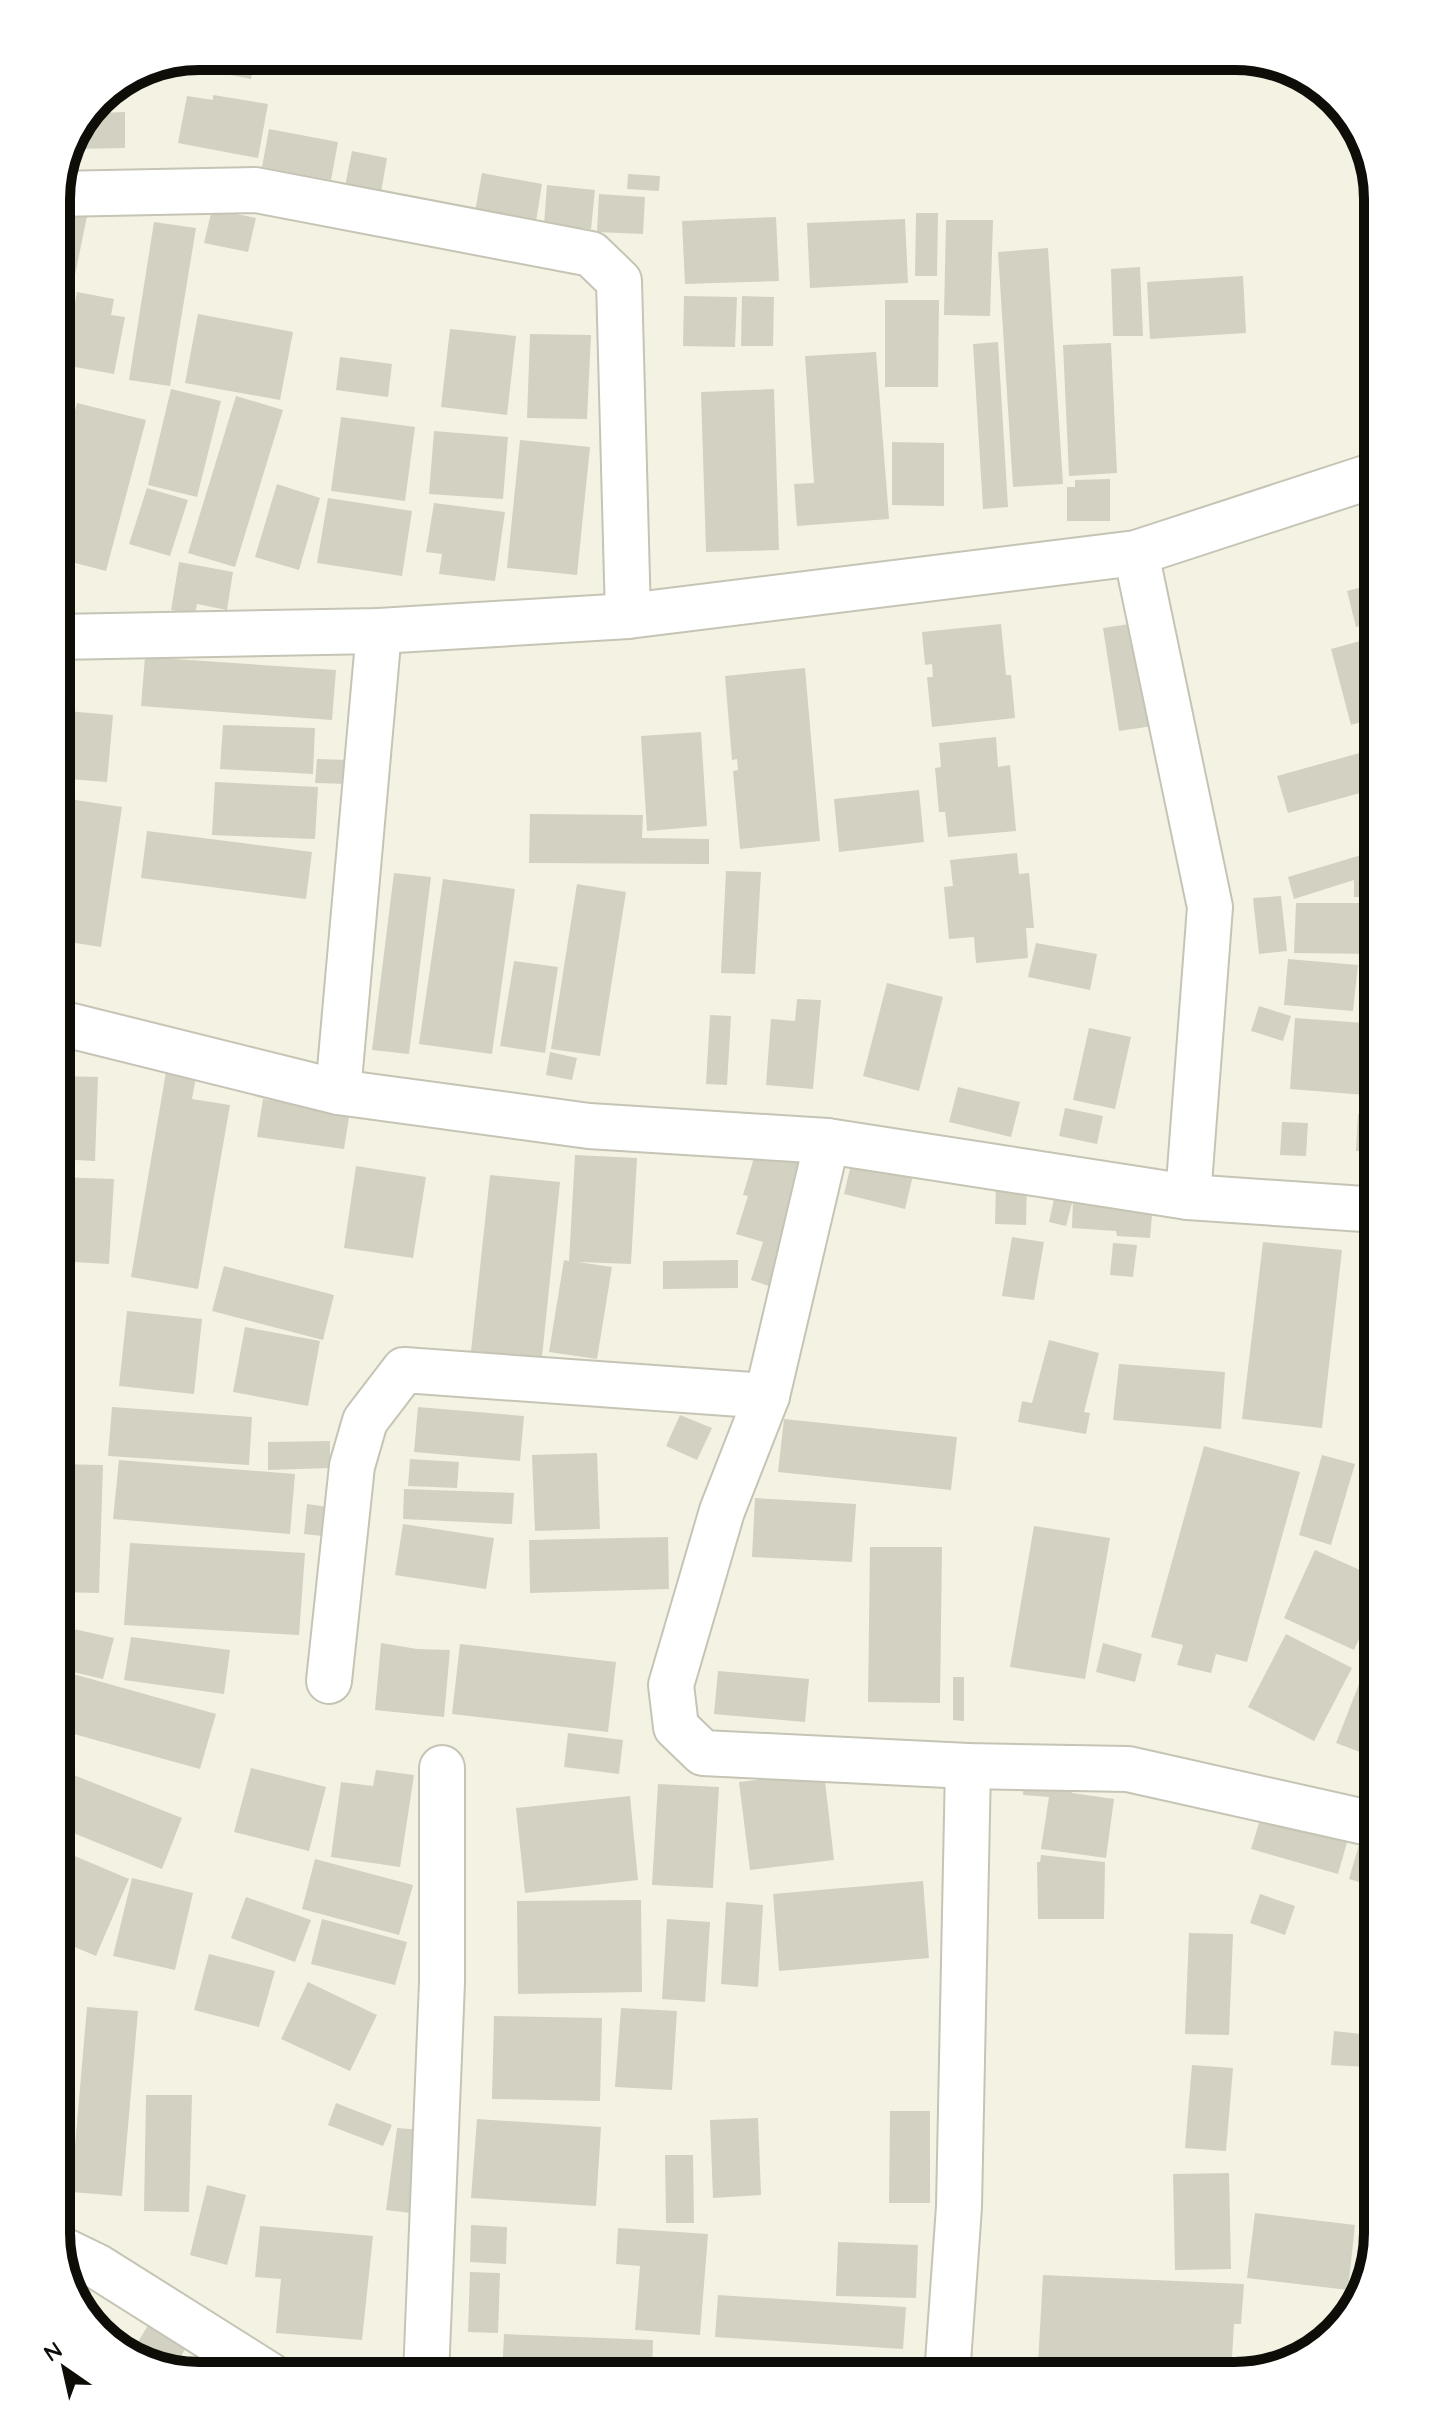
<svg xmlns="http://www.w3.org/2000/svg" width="1434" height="2432" viewBox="0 0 1434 2432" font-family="Quicksand,sans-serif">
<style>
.building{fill:#d3d1c2}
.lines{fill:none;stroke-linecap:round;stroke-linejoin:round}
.minor-casing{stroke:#c5c4b5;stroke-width:48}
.minor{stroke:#fff;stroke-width:44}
.rim{fill:none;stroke:#0e0d08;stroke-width:10}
</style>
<rect width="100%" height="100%" fill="#f4f3e3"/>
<g class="building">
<polygon points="206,56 255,56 251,79 204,70"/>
<polygon points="213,95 268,104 258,158 178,143 187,96 213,100"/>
<polygon points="100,97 100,113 125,112 125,148 75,149"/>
<polygon points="269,129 338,142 331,180 262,167"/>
<polygon points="352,151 387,158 380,198 344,191"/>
<polygon points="482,173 542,184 535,228 474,217"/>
<polygon points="628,174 660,176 659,191 627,189"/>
<polygon points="547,185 595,190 591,229 544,225"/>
<polygon points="599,194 645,197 643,234 597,232"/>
<polygon points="56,205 88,211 75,275 56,272"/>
<polygon points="212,209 256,218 248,252 204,243"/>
<polygon points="916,213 938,213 937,276 915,276"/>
<polygon points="776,217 779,281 685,284 682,221"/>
<polygon points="905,219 908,283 810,288 807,223"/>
<polygon points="946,220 993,220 990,316 944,315"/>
<polygon points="154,222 196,228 170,386 129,380"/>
<polygon points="1048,248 1063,484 1013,487 998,252"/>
<polygon points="1140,267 1143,336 1113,336 1111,269"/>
<polygon points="1243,276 1246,333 1150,339 1147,282"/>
<polygon points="77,292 114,299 111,315 125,317 114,374 64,365"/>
<polygon points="56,295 71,298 58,361 56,361"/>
<polygon points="684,296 737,297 735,347 683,346"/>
<polygon points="742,296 774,297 773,346 741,346"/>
<polygon points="885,300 939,300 938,387 885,387"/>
<polygon points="1378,300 1378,422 1371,423 1364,381 1372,380 1359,303"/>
<polygon points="198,314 293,332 280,400 185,383"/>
<polygon points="450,329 516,336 507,415 441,407"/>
<polygon points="530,334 591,335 587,419 527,418"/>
<polygon points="998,342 1008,507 983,509 973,344"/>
<polygon points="1111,343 1117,473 1069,476 1063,345"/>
<polygon points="876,352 889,519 797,526 794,484 814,483 805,356"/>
<polygon points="340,357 392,364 388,397 336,390"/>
<polygon points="171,389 221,401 197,497 148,485"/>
<polygon points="774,389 779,550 706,552 701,392"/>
<polygon points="236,396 283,410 235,567 188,553"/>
<polygon points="77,403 146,420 106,571 56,558 56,491 70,495 75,473 60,469"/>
<polygon points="341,417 415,427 405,501 331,491"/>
<polygon points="434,431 508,437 503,499 429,494"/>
<polygon points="520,440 590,447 577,575 507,568"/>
<polygon points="892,442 944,443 944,506 892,505"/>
<polygon points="1110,479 1110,521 1067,521 1067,487 1075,487 1075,480"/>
<polygon points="277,484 320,498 299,570 255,557"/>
<polygon points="147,488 188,500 170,556 129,544"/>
<polygon points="328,498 412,511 402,576 317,563"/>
<polygon points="434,503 505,512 495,581 439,574 442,554 426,552"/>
<polygon points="179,562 233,572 227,610 197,604 195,615 171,610"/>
<polygon points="1378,583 1378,621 1356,627 1347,591"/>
<polygon points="1136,623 1153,726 1119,731 1103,628"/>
<polygon points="1001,624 1006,675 1011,675 1015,718 932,727 927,677 933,677 932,664 925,665 922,632"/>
<polygon points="1378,636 1378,717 1351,725 1331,649"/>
<polygon points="145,657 336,670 332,720 141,706"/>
<polygon points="805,668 820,841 740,849 733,771 738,770 737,759 732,760 725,676"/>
<polygon points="56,710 113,715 107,782 56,778"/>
<polygon points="223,725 315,728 313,774 220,769"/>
<polygon points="701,732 707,826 647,831 641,736"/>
<polygon points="996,737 998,767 1010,765 1016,831 948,837 945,812 939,812 935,768 941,767 939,743"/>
<polygon points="1374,749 1378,765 1378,788 1288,813 1277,776"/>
<polygon points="317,759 349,760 348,784 315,783"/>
<polygon points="215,782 318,787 315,839 212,835"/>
<polygon points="919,790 924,842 839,852 834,799"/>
<polygon points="56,797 122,807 101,947 56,940"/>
<polygon points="530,814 643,815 642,838 709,839 709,864 529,863"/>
<polygon points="147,831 312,852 306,899 141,878"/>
<polygon points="1378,850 1378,897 1354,897 1354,880 1294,899 1288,877"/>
<polygon points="1017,853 1019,874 1029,873 1034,928 1026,928 1028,958 976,963 974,937 949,939 944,887 953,886 950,860"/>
<polygon points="726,871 761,872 755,974 721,973"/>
<polygon points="394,873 431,877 409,1054 372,1050"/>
<polygon points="443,879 515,889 492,1054 419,1044"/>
<polygon points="577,884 626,892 600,1056 551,1049"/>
<polygon points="1281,896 1287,951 1259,954 1253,898"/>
<polygon points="1296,903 1378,903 1378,954 1294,953"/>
<polygon points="1036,943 1097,954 1090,990 1028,977"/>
<polygon points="1288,959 1358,965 1353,1011 1284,1005"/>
<polygon points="514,961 558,967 545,1053 500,1046"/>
<polygon points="887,983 943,997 919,1091 863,1076"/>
<polygon points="797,999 821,1000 813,1089 766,1085 771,1019 795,1021"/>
<polygon points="1259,1006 1291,1016 1283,1041 1251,1031"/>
<polygon points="710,1015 731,1016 727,1085 706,1084"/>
<polygon points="1295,1018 1378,1024 1378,1096 1290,1089"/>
<polygon points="1089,1028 1131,1037 1115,1109 1073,1100"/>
<polygon points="550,1052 577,1058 572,1080 546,1075"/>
<polygon points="166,1072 196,1077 192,1099 230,1105 198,1289 131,1277"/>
<polygon points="56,1076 98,1077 95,1161 56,1159"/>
<polygon points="958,1087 1020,1102 1011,1137 949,1122"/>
<polygon points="263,1099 350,1111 344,1149 257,1137"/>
<polygon points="1065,1108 1103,1116 1097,1144 1059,1136"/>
<polygon points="1358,1114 1378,1115 1378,1152 1356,1151"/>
<polygon points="1282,1122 1308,1123 1306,1156 1280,1155"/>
<polygon points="758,1144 810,1152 769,1286 751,1280 763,1242 736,1234 748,1196 743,1195"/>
<polygon points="854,1152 915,1167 905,1209 844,1194"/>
<polygon points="575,1155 637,1158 631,1264 578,1262 612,1267 597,1359 549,1352 564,1260 569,1261"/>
<polygon points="356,1166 426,1177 413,1258 344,1248"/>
<polygon points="490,1175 560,1182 542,1357 471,1351"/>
<polygon points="56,1177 114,1179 109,1264 56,1261"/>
<polygon points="996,1183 1027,1184 1026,1225 995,1224"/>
<polygon points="1054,1199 1072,1203 1066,1226 1049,1222"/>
<polygon points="1073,1200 1153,1204 1150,1238 1117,1236 1116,1231 1072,1228"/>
<polygon points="1012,1237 1044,1242 1034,1300 1002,1296"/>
<polygon points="1263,1242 1342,1250 1322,1428 1242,1419"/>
<polygon points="1113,1243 1137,1245 1133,1277 1110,1275"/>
<polygon points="738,1260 738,1288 663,1289 663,1261"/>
<polygon points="224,1266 334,1295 323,1340 212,1311"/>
<polygon points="127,1311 202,1319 194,1394 119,1386"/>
<polygon points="245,1327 320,1341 308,1406 233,1392"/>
<polygon points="1049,1340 1099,1353 1084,1412 1090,1413 1086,1434 1018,1422 1022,1401 1032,1403"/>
<polygon points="1119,1364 1225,1372 1221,1429 1113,1420"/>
<polygon points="1378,1377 1378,1424 1360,1416"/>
<polygon points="112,1407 252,1417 249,1465 108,1456"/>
<polygon points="418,1407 524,1416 520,1461 414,1452"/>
<polygon points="680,1415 712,1428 697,1460 666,1446"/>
<polygon points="784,1419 957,1437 951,1490 778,1472"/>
<polygon points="330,1441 330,1468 268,1470 268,1442"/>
<polygon points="1204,1446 1300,1472 1247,1662 1216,1654 1211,1673 1177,1665 1183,1645 1151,1637"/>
<polygon points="597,1453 600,1529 535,1531 532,1455"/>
<polygon points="1322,1455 1355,1464 1331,1545 1299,1535"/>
<polygon points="410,1459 459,1462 457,1488 408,1486"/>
<polygon points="119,1460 295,1474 290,1534 113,1519"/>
<polygon points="56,1464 103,1465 99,1593 56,1592"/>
<polygon points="404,1489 514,1493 512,1524 403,1519"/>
<polygon points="755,1498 856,1504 852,1562 752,1557"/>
<polygon points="307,1504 335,1508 332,1537 304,1534"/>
<polygon points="403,1524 494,1538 486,1589 395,1575"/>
<polygon points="1034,1526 1110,1538 1085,1679 1010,1667"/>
<polygon points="668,1537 669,1589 530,1593 529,1540"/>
<polygon points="130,1543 305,1553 299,1635 124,1625"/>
<polygon points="870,1547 942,1547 940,1703 868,1702"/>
<polygon points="1315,1550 1378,1578 1378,1597 1354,1650 1284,1618"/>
<polygon points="56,1625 114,1638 103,1679 56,1668"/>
<polygon points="1286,1634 1352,1668 1314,1741 1248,1707"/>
<polygon points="131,1637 230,1650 224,1694 124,1680"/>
<polygon points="381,1643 417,1649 450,1650 444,1717 375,1710"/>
<polygon points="1103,1643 1142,1654 1135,1682 1096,1672"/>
<polygon points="460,1644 616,1662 608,1732 452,1714"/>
<polygon points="1368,1661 1378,1665 1378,1704 1360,1752 1336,1743"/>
<polygon points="59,1670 216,1714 200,1769 56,1729 56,1681"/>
<polygon points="718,1671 809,1679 805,1722 714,1714"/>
<polygon points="953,1677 964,1677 964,1721 953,1720"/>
<polygon points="568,1733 623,1740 619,1774 564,1767"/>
<polygon points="56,1768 182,1818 162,1869 56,1826"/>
<polygon points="251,1768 326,1787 309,1851 234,1832"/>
<polygon points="1025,1768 1074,1772 1072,1793 1114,1799 1106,1858 1041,1849 1049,1797 1023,1795"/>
<polygon points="376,1770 414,1775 400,1867 331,1857 341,1782 373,1786"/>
<polygon points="824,1772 834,1860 750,1870 739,1782"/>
<polygon points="658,1784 719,1787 713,1888 652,1885"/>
<polygon points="630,1796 638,1880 525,1893 516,1808"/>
<polygon points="1264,1807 1350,1832 1338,1874 1251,1849"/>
<polygon points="1361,1838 1378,1843 1378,1888 1349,1879"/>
<polygon points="56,1848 129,1879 96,1956 56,1939"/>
<polygon points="1041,1855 1105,1862 1104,1919 1038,1919 1037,1862 1040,1862"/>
<polygon points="315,1859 413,1885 399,1935 302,1909"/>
<polygon points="132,1878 193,1893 175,1970 113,1956"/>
<polygon points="923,1881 929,1958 779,1971 773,1894"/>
<polygon points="1260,1894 1295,1906 1285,1935 1250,1923"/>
<polygon points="246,1897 311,1920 295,1962 231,1938"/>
<polygon points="641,1900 642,1992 518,1994 517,1901"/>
<polygon points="726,1902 763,1905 758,1987 721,1984"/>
<polygon points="322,1919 407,1942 395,1985 311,1964"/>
<polygon points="667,1919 710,1922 705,2002 662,1999"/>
<polygon points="1189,1933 1233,1934 1229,2035 1185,2034"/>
<polygon points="209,1954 275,1971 259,2027 194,2010"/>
<polygon points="308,1982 377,2015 350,2071 281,2039"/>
<polygon points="60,1990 64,2154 56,2154 56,1991"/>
<polygon points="87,2007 138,2011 122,2196 71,2192"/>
<polygon points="621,2008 677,2011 672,2090 615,2087"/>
<polygon points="494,2016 602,2018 600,2101 492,2099"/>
<polygon points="1334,2031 1370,2035 1367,2067 1331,2065"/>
<polygon points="1192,2065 1233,2068 1226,2151 1185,2148"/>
<polygon points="146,2095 192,2095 189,2212 144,2211"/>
<polygon points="336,2103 392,2125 383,2146 328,2125"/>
<polygon points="890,2111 930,2111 930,2203 889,2203"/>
<polygon points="758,2118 761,2195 713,2198 710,2120"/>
<polygon points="477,2119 601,2127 596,2206 471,2198"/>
<polygon points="397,2128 421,2130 411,2213 386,2210"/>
<polygon points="665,2155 693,2155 694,2223 666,2223"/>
<polygon points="1229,2173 1231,2269 1175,2270 1173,2174"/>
<polygon points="207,2185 246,2195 227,2265 190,2255"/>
<polygon points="1255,2213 1355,2225 1348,2290 1247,2278"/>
<polygon points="471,2225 507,2227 506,2264 470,2262"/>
<polygon points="260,2226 373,2236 362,2340 276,2333 281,2279 255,2277"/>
<polygon points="618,2228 708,2234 700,2335 635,2330 640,2266 616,2264"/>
<polygon points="838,2242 918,2245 916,2298 836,2296"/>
<polygon points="470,2272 500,2273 498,2333 468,2332"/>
<polygon points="1043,2275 1244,2284 1241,2324 1234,2324 1231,2374 1038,2364"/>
<polygon points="67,2278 84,2287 76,2302 71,2296"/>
<polygon points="718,2295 906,2307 903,2349 715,2337"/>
<polygon points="153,2317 191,2339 173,2370 147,2361 132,2352"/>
<polygon points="504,2334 653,2340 652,2376 502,2376"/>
<polygon points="739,2360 813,2362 813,2376 739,2376"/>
<polygon points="844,2364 903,2371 902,2376 842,2376"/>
</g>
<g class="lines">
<g class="minor-casing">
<g id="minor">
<polyline points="56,194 256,190 591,254 619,281 628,616"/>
<polyline points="1136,553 1210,907 1188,1197"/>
<polyline points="56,637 379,631 628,616 1136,553 1378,474"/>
<polyline points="56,1022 338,1092 589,1126 827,1141 1188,1197 1378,1210"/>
<polyline points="338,1092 379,631"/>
<polyline points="827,1141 767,1396 722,1511 671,1685 676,1727 703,1753 968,1766 1128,1769 1378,1825"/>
<polyline points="329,1681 352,1466 365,1421 404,1370 767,1396"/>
<polyline points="59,2248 98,2267 271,2376"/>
<polyline points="426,2376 442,1982 442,1768"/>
<polyline points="947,2376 959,2207 968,1766"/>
</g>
</g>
<use href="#minor" class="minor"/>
</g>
<path d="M0 0H1434V2432H0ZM199 70H1235A129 129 0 0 1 1364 199V2233A129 129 0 0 1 1235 2362H199A129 129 0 0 1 70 2233V199A129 129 0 0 1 199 70Z" fill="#fff" fill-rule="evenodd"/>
<path class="rim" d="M199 70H1235A129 129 0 0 1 1364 199V2233A129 129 0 0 1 1235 2362H199A129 129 0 0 1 70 2233V199A129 129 0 0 1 199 70Z"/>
<g transform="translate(64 2368) rotate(326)" stroke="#ffffff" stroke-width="6" paint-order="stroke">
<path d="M0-6L14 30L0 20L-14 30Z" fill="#0e0d08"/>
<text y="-12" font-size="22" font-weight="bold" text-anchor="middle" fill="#0e0d08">N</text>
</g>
</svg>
